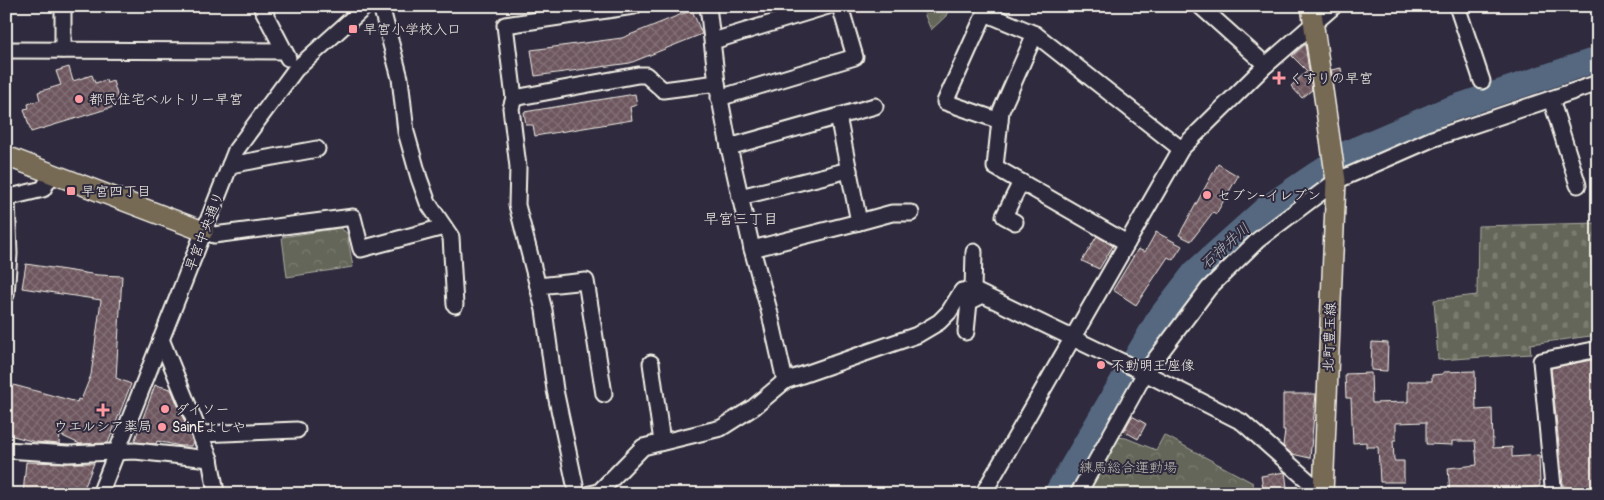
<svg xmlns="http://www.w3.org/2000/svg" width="1604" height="500" viewBox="0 0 1604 500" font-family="Pangolin,'Klee One',sans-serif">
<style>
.cemetery{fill:url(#cemetery-stones);stroke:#acaca0}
.park{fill:url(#park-crowns);stroke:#acaca0}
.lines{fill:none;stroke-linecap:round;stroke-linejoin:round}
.river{stroke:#556880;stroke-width:25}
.building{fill:url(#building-cross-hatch);stroke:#f4f1e8}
.minor-casing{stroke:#f4f1e8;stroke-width:19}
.major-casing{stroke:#f4f1e8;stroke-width:22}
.minor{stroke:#2f2a3d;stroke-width:15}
.major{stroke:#766a55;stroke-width:19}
.poi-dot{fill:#ff9aa2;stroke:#2f2a3d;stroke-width:2}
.labels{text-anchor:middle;stroke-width:4;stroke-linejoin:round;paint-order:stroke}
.poi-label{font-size:14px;fill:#f4f1e8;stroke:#2f2a3d;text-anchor:start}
.street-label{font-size:14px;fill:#f4f1e8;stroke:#2f2a3d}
.park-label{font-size:14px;fill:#bab9ae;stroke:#2f2a3d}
.neighbourhood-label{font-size:15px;fill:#f4f1e8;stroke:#2f2a3d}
.water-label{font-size:15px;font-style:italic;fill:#acb3b9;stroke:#2f2a3d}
</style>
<defs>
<pattern id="cemetery-stones" width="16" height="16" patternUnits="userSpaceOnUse" patternTransform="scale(1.25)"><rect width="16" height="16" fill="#636658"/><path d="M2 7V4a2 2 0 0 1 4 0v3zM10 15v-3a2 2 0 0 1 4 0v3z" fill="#7a7c70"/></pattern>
<pattern id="park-crowns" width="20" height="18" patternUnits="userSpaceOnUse" patternTransform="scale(1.25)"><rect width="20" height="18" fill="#636658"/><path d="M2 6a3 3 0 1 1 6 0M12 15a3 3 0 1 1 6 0" fill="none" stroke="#7a7c70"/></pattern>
<pattern id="building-cross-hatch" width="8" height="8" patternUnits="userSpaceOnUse" patternTransform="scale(1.25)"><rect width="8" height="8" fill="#6e575f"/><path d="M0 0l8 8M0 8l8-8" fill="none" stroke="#837076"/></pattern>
</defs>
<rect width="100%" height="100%" fill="#2f2a3d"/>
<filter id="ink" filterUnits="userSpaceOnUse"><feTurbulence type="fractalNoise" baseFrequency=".02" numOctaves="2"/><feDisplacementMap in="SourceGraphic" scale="10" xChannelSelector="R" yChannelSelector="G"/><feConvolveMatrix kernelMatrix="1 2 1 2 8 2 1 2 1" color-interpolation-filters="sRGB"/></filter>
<g filter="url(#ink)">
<polygon class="cemetery" points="1598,223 1598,335 1530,344 1531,354 1438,360 1434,300 1477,295 1478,226"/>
<g class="park">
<polygon points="921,6 950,6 946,16 931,30"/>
<polygon points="340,228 347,233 353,267 287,277 282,237"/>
<polygon points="1164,435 1253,483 1255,494 1082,494 1117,437 1126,438 1156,450"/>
</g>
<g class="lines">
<polyline class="river" points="1056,494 1158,320 1195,272 1265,209 1347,153 1444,111 1598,59"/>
</g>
<g class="building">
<polygon points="692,10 702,34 630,63 535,76 531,50 622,38"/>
<polygon points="1305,44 1312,90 1302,98 1291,86 1307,71 1292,56"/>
<polygon points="69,67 73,81 92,75 95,83 106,80 107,83 113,81 120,105 31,132 24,109 29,108 28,104 40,100 38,92 61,85 56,71"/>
<polygon points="1341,68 1343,80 1333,81 1331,70"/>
<polygon points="635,94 637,105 630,107 632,120 535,136 533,125 526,125 524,112"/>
<polygon points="1218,164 1238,176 1216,214 1213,212 1191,241 1179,235"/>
<polygon points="1156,232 1182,246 1173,260 1168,257 1136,305 1113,290 1138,249 1145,252"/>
<polygon points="1097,236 1113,246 1099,269 1082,261"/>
<polygon points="26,264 98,275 122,276 116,378 131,384 108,443 80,444 60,435 59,444 35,442 6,434 6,383 77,402 78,399 81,400 91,375 101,300 22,288"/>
<polygon points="1372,342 1388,343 1387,371 1371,370"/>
<polygon points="1591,360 1598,360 1598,401 1595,401 1595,405 1598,424 1598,490 1564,494 1551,368"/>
<polygon points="1475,371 1476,410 1492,409 1493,448 1512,447 1512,457 1539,455 1540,485 1538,487 1473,491 1473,494 1450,494 1448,468 1477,465 1475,441 1452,441 1452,445 1426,444 1426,422 1396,423 1396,440 1393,440 1394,461 1404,461 1404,482 1380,482 1378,447 1366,447 1366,442 1353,443 1351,398 1346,398 1345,374 1371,373 1372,403 1408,402 1408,381 1432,381 1432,375 1443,374 1443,372"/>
<polygon points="155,385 171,389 193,442 191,446 180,446 157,441 156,444 134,442"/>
<polygon points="1283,394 1316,394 1310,458 1292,454 1283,446 1285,430 1283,430"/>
<polygon points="1132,416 1146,424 1138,439 1124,431"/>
<polygon points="26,462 68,463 94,463 82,494 23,494"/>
<polygon points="1285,472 1288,494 1264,494 1261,476"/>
</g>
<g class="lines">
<g class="minor-casing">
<g id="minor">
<polyline points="63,6 63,50"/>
<polyline points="261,6 288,58"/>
<polyline points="381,6 400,78 406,132 419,178 428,203 451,237 455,305"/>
<polyline points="708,6 717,83 729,147 752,249 769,310 785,381"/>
<polyline points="1200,6 1266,65"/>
<polyline points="1457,6 1482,81"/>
<polyline points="1035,34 1001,111 995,167 1127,243"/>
<polyline points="713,41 828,6"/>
<polyline points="6,50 284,51"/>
<polyline points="514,98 638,75 646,75 663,90 717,83"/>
<polyline points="719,98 855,57 840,6"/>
<polyline points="1551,99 1578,185"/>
<polyline points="1000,121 945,102 985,13 1035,34 1181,149"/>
<polyline points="729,147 875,106"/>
<polyline points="230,165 317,149"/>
<polyline points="740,197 849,170"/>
<polyline points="6,198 43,189 52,174"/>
<polyline points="859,222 892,213 911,213"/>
<polyline points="1015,222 1004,216 1021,182"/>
<polyline points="203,231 214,235 353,217 361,249 444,227"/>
<polyline points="752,249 859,222 838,116"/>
<polyline points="538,286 586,281 604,394"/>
<polyline points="973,290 974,252"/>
<polyline points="6,295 9,254 7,198"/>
<polyline points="966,332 969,302 983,295"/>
<polyline points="161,339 210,459 216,492"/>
<polyline points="651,363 662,442"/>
<polyline points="200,434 297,430"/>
<polyline points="6,450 68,454 135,451 210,459"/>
<polyline points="100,494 236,150 295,70 366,6"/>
<polyline points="577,494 555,390 544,310 517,205 518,167 511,108 514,98 505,25 634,6"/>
<polyline points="590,494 599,492 643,447 721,428 754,407 785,381 917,335 939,322 949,312 962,291 973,290 1145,373 1242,422 1323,494"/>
<polyline points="983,494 1181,149 1266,65 1334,6"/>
<polyline points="1078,494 1145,373 1209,288 1258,240 1336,181 1432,139 1598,83"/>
<polyline points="1555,494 1553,487 1541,361 1598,349"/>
</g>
</g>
<g class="major-casing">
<g id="major">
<polyline points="1311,6 1336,181 1323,494"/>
<polyline points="6,156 203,231"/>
</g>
</g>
<use href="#minor" class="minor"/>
<use href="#major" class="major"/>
</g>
</g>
<g class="poi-dot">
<rect x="348" y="24" width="10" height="10" rx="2.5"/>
<path d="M1276.5 70.5h5v5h5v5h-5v5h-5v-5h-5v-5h5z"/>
<circle cx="79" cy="99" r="5"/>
<rect x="66" y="186" width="10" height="10" rx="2.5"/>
<circle cx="1207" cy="195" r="5"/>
<circle cx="1101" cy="365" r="5"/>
<circle cx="165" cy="409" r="5"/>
<path d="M100.5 402.5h5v5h5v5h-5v5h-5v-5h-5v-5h5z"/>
<circle cx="162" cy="427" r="5"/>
</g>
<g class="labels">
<g class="poi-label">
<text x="363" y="34">早宮小学校入口</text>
<text x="1289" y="83">くすりの早宮</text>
<text x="89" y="104">都民住宅ベルトリー早宮</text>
<text x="81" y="196">早宮四丁目</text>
<text x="1217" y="200">セブン-イレブン</text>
<text x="1111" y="370">不動明王座像</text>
<text x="175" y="414">ダイソー</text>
<text x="103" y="431" text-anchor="middle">ウエルシア薬局</text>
<text x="172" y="432">SainEよしや</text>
</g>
<g class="street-label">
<text transform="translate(204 231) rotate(-69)" y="5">早宮中央通り</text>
<text transform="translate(1329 337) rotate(-88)" y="5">北町豊玉線</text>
</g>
<g class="park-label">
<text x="1128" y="472">練馬総合運動場</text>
</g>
<g class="neighbourhood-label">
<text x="741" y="224">早宮三丁目</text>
</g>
<g class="water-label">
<text transform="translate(1225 246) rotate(-42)" y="5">石神井川</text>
</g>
</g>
<rect width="1604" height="500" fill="none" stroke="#2f2a3d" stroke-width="25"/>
<rect x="12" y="12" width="1579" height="475" fill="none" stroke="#f4f1e8" stroke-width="2" filter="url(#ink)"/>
</svg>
